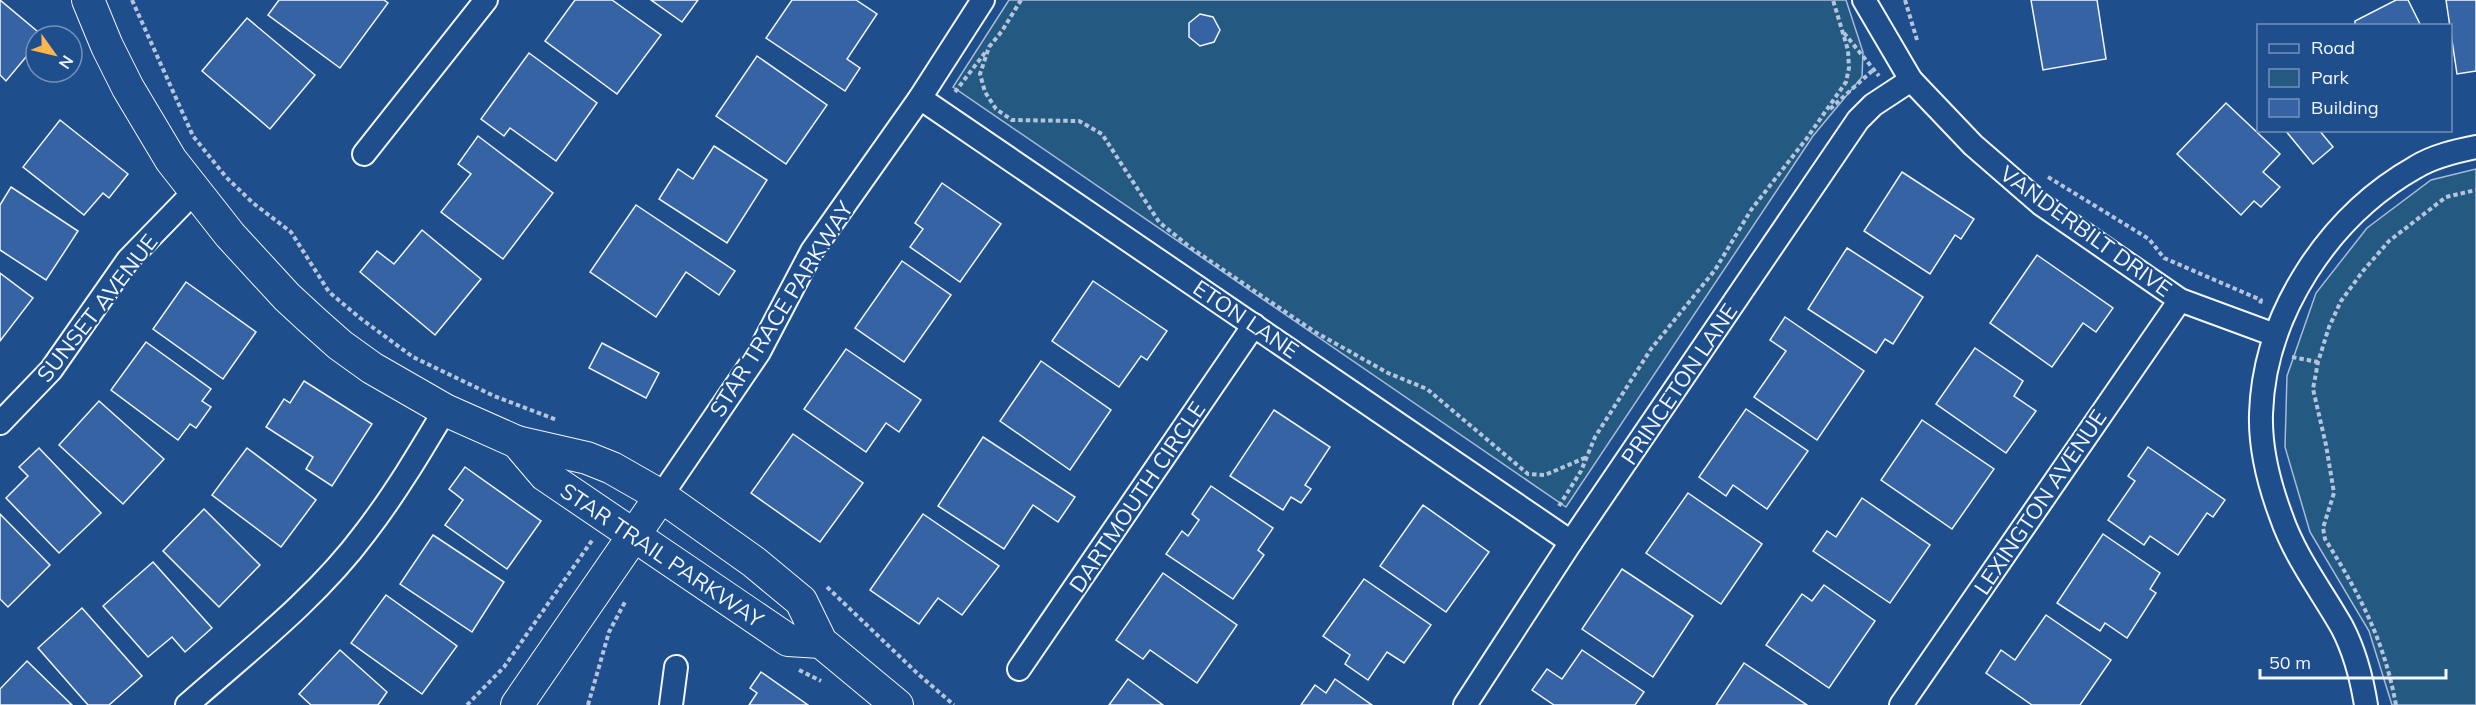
<svg xmlns="http://www.w3.org/2000/svg" width="2476" height="705" viewBox="0 0 2476 705" font-family="Mulish,sans-serif">
<style>
.green{fill:#245a82;stroke:#a8bbd7;stroke-width:1.5}
.building{fill:#3563a3;stroke:#f2f6ff;stroke-width:1.5}
.lines{fill:none;stroke-linecap:round;stroke-linejoin:round}
.street-casing{stroke:#f2f6ff;stroke-width:26}
.secondary-casing{stroke:#f2f6ff;stroke-width:34}
.path{stroke:#b3c4dc;stroke-width:4;stroke-dasharray:4.5 3;stroke-linecap:butt}
.street{stroke:#1f4e8c;stroke-width:22}
.secondary{stroke:#1f4e8c;stroke-width:32}
.labels{text-anchor:middle;stroke-width:4.5;stroke-linejoin:round;paint-order:stroke}
.street-label{font-size:22px;fill:#f2f6ff;stroke:#1f4e8c}
</style>
<rect width="100%" height="100%" fill="#1f4e8c"/>
<g class="green">
<polygon points="1009,0 1846,0 1863,52 1862,77 1813,136 1566,507 953,87"/>
<polygon points="2476,169 2476,705 2392,705 2369,631 2310,532 2285,447 2287,376 2316,293 2367,228 2431,180"/>
</g>
<g class="building">
<polygon points="0,0 43,36 36,36 36,45 6,81 0,75"/>
<polygon points="279,0 384,0 388,3 340,68 268,15"/>
<polygon points="575,0 612,0 661,35 617,94 545,41"/>
<polygon points="651,0 698,0 682,22"/>
<polygon points="792,0 856,0 877,14 847,59 860,68 845,91 766,38"/>
<polygon points="2031,0 2097,0 2106,59 2043,70"/>
<polygon points="2396,0 2408,0 2421,26 2355,26 2355,21"/>
<polygon points="2446,0 2476,0 2476,71 2457,74"/>
<polygon points="1200,14 1213,17 1220,30 1214,42 1200,46 1189,37 1189,23"/>
<polygon points="247,18 315,75 270,129 202,71"/>
<polygon points="529,53 597,103 556,161 510,128 504,136 481,119"/>
<polygon points="757,56 827,105 786,164 716,116"/>
<polygon points="2226,103 2280,154 2263,172 2280,187 2261,207 2254,201 2241,215 2177,154"/>
<polygon points="60,120 128,174 109,198 103,193 84,215 23,167"/>
<polygon points="2285,130 2319,130 2333,147 2313,164"/>
<polygon points="478,136 553,193 503,259 441,212 471,174 458,164"/>
<polygon points="714,146 767,180 727,243 659,199 678,169 693,179"/>
<polygon points="1902,172 1974,219 1961,239 1955,235 1930,274 1864,231"/>
<polygon points="942,183 1001,224 960,282 910,247 923,229 915,223"/>
<polygon points="11,187 78,231 46,280 0,250 0,205"/>
<polygon points="636,205 735,271 719,295 686,272 656,317 590,272"/>
<polygon points="422,230 481,279 435,335 360,272 377,251 394,264"/>
<polygon points="1847,248 1923,297 1893,344 1885,339 1876,353 1808,309"/>
<polygon points="2037,255 2113,308 2096,332 2083,323 2052,367 1990,323"/>
<polygon points="902,261 951,295 904,362 855,328"/>
<polygon points="0,273 33,298 0,341"/>
<polygon points="1093,281 1167,331 1147,360 1141,356 1119,387 1052,341"/>
<polygon points="186,282 256,332 223,379 153,329"/>
<polygon points="1785,317 1864,371 1817,440 1754,397 1786,351 1770,340"/>
<polygon points="146,342 211,389 202,401 211,407 196,428 190,424 178,440 111,390"/>
<polygon points="602,343 659,373 646,398 589,368"/>
<polygon points="1975,348 2023,381 2014,396 2036,411 2006,453 1936,404"/>
<polygon points="846,349 921,400 899,432 886,423 866,452 804,409"/>
<polygon points="1041,361 1111,410 1070,470 1000,421"/>
<polygon points="304,381 372,424 332,486 306,469 313,457 266,427 284,399 290,403"/>
<polygon points="99,401 164,459 123,504 59,445"/>
<polygon points="1746,409 1808,451 1767,509 1733,485 1726,496 1699,477"/>
<polygon points="1274,410 1330,447 1305,485 1311,489 1301,503 1291,497 1283,510 1230,476"/>
<polygon points="1922,420 1994,469 1952,529 1881,480"/>
<polygon points="793,434 863,483 820,542 751,493"/>
<polygon points="983,437 1075,497 1058,522 1033,505 1004,549 938,506"/>
<polygon points="2148,447 2225,500 2213,517 2207,513 2178,555 2150,536 2144,545 2108,520 2135,481 2128,476"/>
<polygon points="39,448 101,513 59,553 6,498 28,476 19,467"/>
<polygon points="247,448 316,500 281,547 212,495"/>
<polygon points="465,467 541,521 507,569 445,525 463,500 449,489"/>
<polygon points="1211,486 1273,528 1258,550 1264,555 1233,599 1166,554 1182,531 1188,536 1199,520 1192,514"/>
<polygon points="1688,493 1762,544 1721,604 1646,553"/>
<polygon points="1862,498 1930,545 1890,603 1813,551 1827,531 1836,537"/>
<polygon points="1423,505 1489,552 1446,612 1380,566"/>
<polygon points="204,509 260,565 219,607 163,551"/>
<polygon points="0,514 50,565 8,607 0,599"/>
<polygon points="923,514 999,566 962,615 938,598 919,624 870,590"/>
<polygon points="2103,534 2160,573 2150,589 2156,593 2127,638 2105,623 2100,631 2057,603"/>
<polygon points="433,535 504,582 472,632 400,584"/>
<polygon points="153,562 212,628 185,652 172,637 148,657 103,606"/>
<polygon points="1622,569 1693,616 1653,677 1582,629"/>
<polygon points="1163,573 1237,625 1197,683 1150,650 1143,659 1116,640"/>
<polygon points="1364,579 1431,625 1404,663 1387,652 1368,680 1345,664 1350,655 1323,636"/>
<polygon points="1824,585 1875,621 1829,688 1766,645 1802,594 1812,601"/>
<polygon points="386,595 457,646 422,694 351,643"/>
<polygon points="82,608 142,676 109,705 88,705 38,648"/>
<polygon points="2046,615 2111,660 2080,705 2032,705 1986,673 2001,650 2015,660"/>
<polygon points="340,650 387,692 378,705 311,705 299,694"/>
<polygon points="1582,650 1644,692 1635,705 1554,705 1532,690 1547,669 1562,679"/>
<polygon points="27,661 72,705 0,705 0,689"/>
<polygon points="1744,663 1807,705 1716,705"/>
<polygon points="761,672 808,705 749,705 757,693 750,688"/>
<polygon points="1128,679 1163,705 1109,705"/>
<polygon points="1335,679 1372,705 1301,705 1315,685 1326,693"/>
</g>
<g class="lines">
<g class="street-casing">
<g id="street">
<polyline points="1864,0 1911,80 1973,145 2041,204 2180,300 2275,335"/>
<polyline points="920,98 1571,542"/>
<polyline points="364,154 486,0"/>
<polyline points="0,423 51,370 128,260 194,192"/>
<polyline points="661,496 759,352 812,251 920,98 983,0"/>
<polyline points="1019,669 1254,325"/>
<path d="M187 705C248 651 316 599 365 533 395 494 420 452 445 410"/>
<polyline points="671,705 676,667"/>
<polyline points="1465,705 1571,542 1858,120 1873,105 1911,80"/>
<polyline points="1901,705 2180,300"/>
<path d="M2366 705C2362 680 2354 650 2342 627 2321 590 2295 557 2281 516 2269 484 2260 448 2261 414 2264 314 2329 216 2416 167 2434 156 2456 151 2476 147"/>
</g>
</g>
<g class="secondary-casing">
<g id="secondary">
<polyline points="88,0 107,46 128,88 171,160 230,235 287,297 313,321 340,345 372,368 445,410 517,442 587,458 612,468 661,496 754,562 801,601 821,642 897,705"/>
<polyline points="517,442 545,475 788,640 821,642"/>
<polyline points="517,705 661,496"/>
</g>
</g>
<g class="path">
<polyline points="132,0 193,136 226,177 253,203 291,232 329,292 360,318 413,357 494,396 557,420"/>
<polyline points="1021,0 1002,31 989,47 980,74 985,92 996,109 1012,120 1079,121 1102,134 1159,222 1191,248 1315,332 1388,373 1427,389 1528,474 1545,475 1587,457"/>
<polyline points="1905,0 1917,40"/>
<polyline points="1844,33 1879,76"/>
<polyline points="955,92 987,50"/>
<polyline points="1830,109 1873,70"/>
<polyline points="2048,177 2149,239 2164,258 2261,300 2260,304"/>
<polyline points="2292,357 2318,362"/>
<polyline points="1559,506 1581,471 1595,437 1651,349 1715,270 1751,210 1807,138 1846,82 1849,68 1848,50 1833,0"/>
<polyline points="827,587 918,674 954,705"/>
<polyline points="799,670 821,681"/>
<polyline points="467,705 504,667 593,539"/>
<polyline points="588,705 609,632 625,602"/>
<path d="M2396 705C2384 640 2360 595 2325 539L2323 528 2334 493 2326 445 2313 389 2318 362 2329 327 2341 301 2363 271 2389 241 2446 197 2476 190"/>
</g>
<use href="#street" class="street"/>
<use href="#secondary" class="secondary"/>
</g>
<g class="labels">
<g class="street-label">
<text transform="translate(2086 231) rotate(36)" y="8">VANDERBILT DRIVE</text>
<text transform="translate(97 308) rotate(-52)" y="8">SUNSET AVENUE</text>
<text transform="translate(781 309) rotate(-58)" y="8">STAR TRACE PARKWAY</text>
<text transform="translate(1246 319) rotate(34)" y="8">ETON LANE</text>
<text transform="translate(1679 384) rotate(-56)" y="8">PRINCETON LANE</text>
<text transform="translate(1137 497) rotate(-56)" y="8">DARTMOUTH CIRCLE</text>
<text transform="translate(2040 502) rotate(-56)" y="8">LEXINGTON AVENUE</text>
<text transform="translate(662 555) rotate(34)" y="8">STAR TRAIL PARKWAY</text>
</g>
</g>
<rect x="2257" y="24" width="195" height="108" fill="#1f4e8c" stroke="#7391ba" stroke-width="1.5"/>
<rect x="2269" y="44" width="30" height="9" fill="#1f4e8c" stroke="#7391ba" stroke-width="1.5"/>
<text x="2311" y="54" font-size="18" fill="#f2f6ff">Road</text>
<rect x="2269" y="69" width="30" height="18" fill="#245a82" stroke="#7391ba" stroke-width="1.5"/>
<text x="2311" y="84" font-size="18" fill="#f2f6ff">Park</text>
<rect x="2269" y="99" width="30" height="18" fill="#3563a3" stroke="#7391ba" stroke-width="1.5"/>
<text x="2311" y="114" font-size="18" fill="#f2f6ff">Building</text>
<g transform="translate(54 54) rotate(124)"><circle r="28" fill="#1f4e8c" stroke="#7391ba" stroke-width="1.5"/>
<path d="M0-4.5L10 22L0 15L-10 22Z" fill="#ffb74d"/>
<text y="-9" font-size="16" font-weight="bold" text-anchor="middle" fill="#f2f6ff">N</text>
</g>
<path d="M2260 669v9h186v-9" fill="none" stroke="#f2f6ff" stroke-width="3"/>
<text x="2269" y="669" font-size="18" fill="#f2f6ff" stroke="#1f4e8c" stroke-width="4.5" paint-order="stroke">50 m</text>
</svg>
